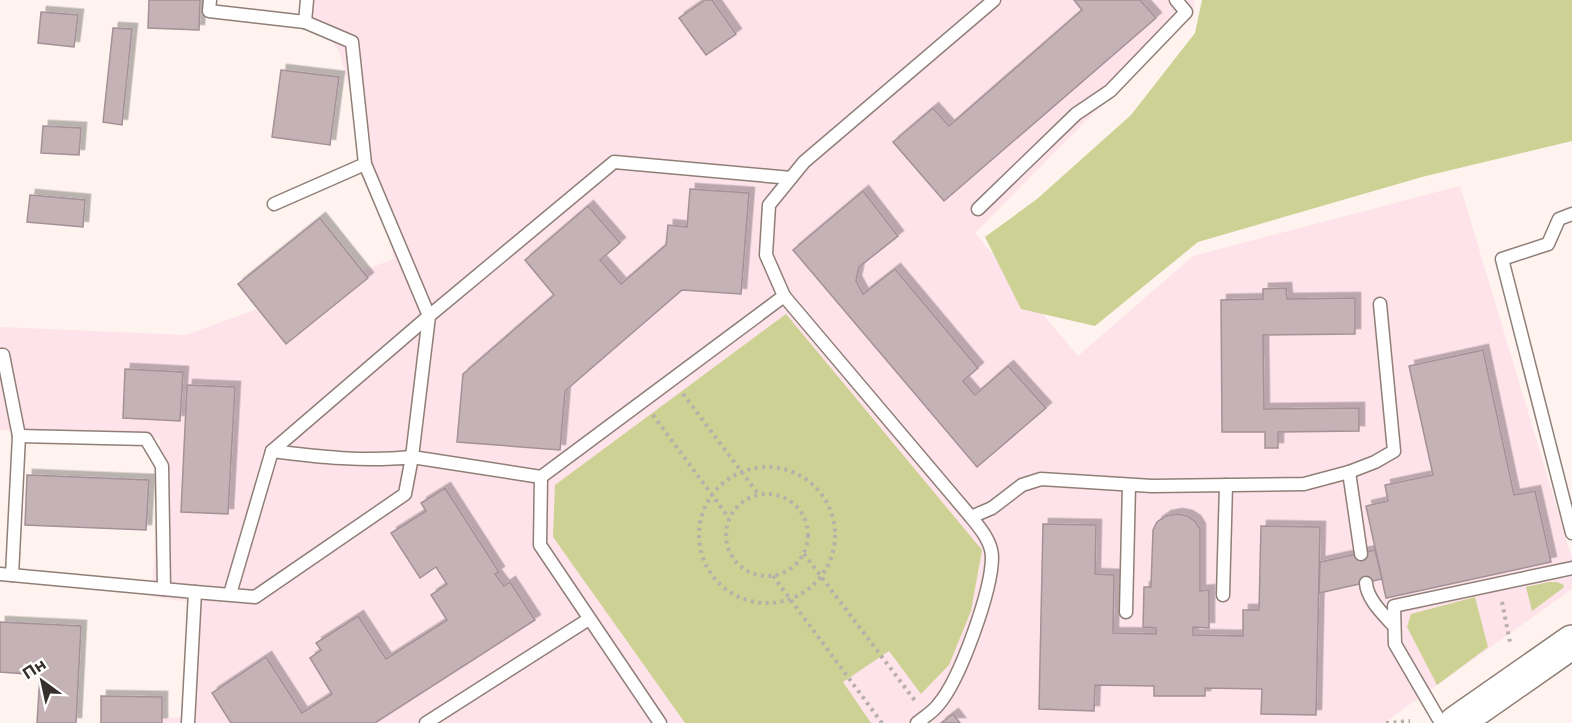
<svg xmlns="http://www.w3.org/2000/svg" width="1572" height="723" viewBox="0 0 1572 723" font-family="Montserrat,sans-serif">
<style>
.medical{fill:#fee3ea}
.green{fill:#cdd294}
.building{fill:#c5b2b7;stroke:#a49197;stroke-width:1.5;filter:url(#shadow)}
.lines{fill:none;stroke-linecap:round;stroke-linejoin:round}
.lane-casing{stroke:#8f7f77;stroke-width:15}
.secondary-casing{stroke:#8f7f77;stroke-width:36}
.path{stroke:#b8aeaa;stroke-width:4;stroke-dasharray:3 4.5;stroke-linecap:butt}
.lane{stroke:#fff;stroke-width:12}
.secondary{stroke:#fff;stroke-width:33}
</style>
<defs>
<filter id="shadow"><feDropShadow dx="5.5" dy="-5.5" stdDeviation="0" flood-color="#0004"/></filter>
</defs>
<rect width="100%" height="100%" fill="#fef3ee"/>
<polygon class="medical" points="312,0 1195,0 1193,13 975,233 1078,356 1193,256 1460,186 1572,558 1572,589 1384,723 140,723 140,717 183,718 189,602 152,597 160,439 0,430 0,327 186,335 394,259 339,51 311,15"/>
<g class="green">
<polygon points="1202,0 1572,0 1572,141 1422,177 1198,242 1095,326 1021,309 985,237 1037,199 1131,115 1195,33"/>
<polygon points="786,314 982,550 971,611 949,665 921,694 889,651 843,682 871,723 685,723 553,537 555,485"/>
<polygon points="1549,582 1557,582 1564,585 1563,588 1532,611 1526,587"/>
<polygon points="1475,597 1488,647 1437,685 1407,627 1411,614"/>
</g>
<g class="building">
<polygon points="149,0 200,0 199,30 148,28"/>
<polygon points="705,0 712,0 736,34 706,55 679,18"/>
<polygon points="1074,0 1140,0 1156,18 944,201 893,142 933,108 949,126 1082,10"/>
<polygon points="41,12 78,15 74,47 38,43"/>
<polygon points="113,28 132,29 122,125 103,122"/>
<polygon points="281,70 339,77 330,145 272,137"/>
<polygon points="43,126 81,128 79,155 41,153"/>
<polygon points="690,189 749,193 741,294 682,290 565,391 560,450 457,442 463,374 554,295 525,260 588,206 620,243 600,260 621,284 666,245 668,225 687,227"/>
<polygon points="863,191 898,236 859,267 856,281 863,294 895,269 978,368 963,381 975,395 1008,366 1046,408 977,467 793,250"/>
<polygon points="30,195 85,200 83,227 27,222"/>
<polygon points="320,218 368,278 286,344 238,284"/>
<polygon points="1286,288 1287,299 1355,298 1355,334 1263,335 1264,409 1359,408 1359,431 1278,432 1278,448 1265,448 1265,432 1222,432 1221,300 1263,299 1263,289"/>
<polygon points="1483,350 1514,495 1535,491 1551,562 1386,598 1366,506 1388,501 1385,485 1433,475 1409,366"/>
<polygon points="125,369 183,372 180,421 123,418"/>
<polygon points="187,385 235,387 228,514 181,512"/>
<polygon points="27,475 149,480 146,530 25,525"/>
<polygon points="445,488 499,572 495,574 504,586 510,582 535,620 375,723 231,723 212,693 266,657 302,713 332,694 310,658 321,650 316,643 358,616 386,659 447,620 431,595 447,584 436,567 420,578 391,533 426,511 421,503"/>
<polygon points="1177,514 1187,516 1195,521 1200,529 1200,591 1209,590 1209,628 1193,627 1193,635 1243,636 1243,610 1259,610 1261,526 1320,527 1316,715 1261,714 1262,689 1205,688 1205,696 1154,696 1154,686 1095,685 1094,711 1039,709 1043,524 1096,525 1095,574 1114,575 1113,633 1156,634 1156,628 1143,627 1144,587 1151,587 1153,530 1157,522 1166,516"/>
<polygon points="1375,550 1382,579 1319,593 1320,562"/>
<polygon points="0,622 81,626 76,723 37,723 40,675 0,672"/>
<polygon points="101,696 162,697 162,723 101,723"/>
<polygon points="953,714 960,723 941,723"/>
</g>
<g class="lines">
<g class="lane-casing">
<g id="lane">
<polyline points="210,0 209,11 305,22"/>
<polyline points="307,0 305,22 352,42 365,164"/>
<polyline points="978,209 1076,114 1110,91 1186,12 1176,0"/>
<polyline points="1572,214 1559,219 1548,244 1502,259 1572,533"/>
<polyline points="0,355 3,355 19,436 12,575"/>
<polyline points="19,436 146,439 162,466 164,589"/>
<polyline points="1349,472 1361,554"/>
<polyline points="541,477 412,457 429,316 614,162 791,178"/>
<polyline points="971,517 992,508 1022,485 1041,479 1152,486 1304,484 1349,472 1375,462 1394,451 1380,304"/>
<polyline points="0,574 195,592 188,723"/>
<path d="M1366 583C1367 599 1383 614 1394 626"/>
<path d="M195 592 255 597 405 494 412 457C366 462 318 457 272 451"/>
<polyline points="230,594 272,451 429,316 365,164 274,204"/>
<polyline points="1223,595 1226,485"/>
<polyline points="1126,612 1129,485"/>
<polyline points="426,723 589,619"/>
<polyline points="660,723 540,545 541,477 784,296"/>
<path d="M917 723C924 717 933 712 938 705 960 680 992 590 992 557 992 542 980 528 971 517L784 296 766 255 769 205 804 162 994 0"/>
<polyline points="1441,723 1395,644 1394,606 1572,568"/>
</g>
</g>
<g class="secondary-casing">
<polyline id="secondary" points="1456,723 1572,642"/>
</g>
<g class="path">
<polyline points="683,394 759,495"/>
<polyline points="653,415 729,518"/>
<circle cx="767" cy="535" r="68"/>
<circle cx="767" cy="535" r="41"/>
<polyline points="804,554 916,702"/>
<polyline points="773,576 882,723"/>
<polyline points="1502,602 1510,642"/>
<polyline points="1386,723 1410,721"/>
</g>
<use href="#lane" class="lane"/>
<use href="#secondary" class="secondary"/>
</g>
<g transform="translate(42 681) rotate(327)" stroke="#ffffff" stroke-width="4.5" paint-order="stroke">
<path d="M0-4.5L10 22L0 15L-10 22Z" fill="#362f2c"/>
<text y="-9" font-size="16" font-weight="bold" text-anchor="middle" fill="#362f2c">Пн</text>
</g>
</svg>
